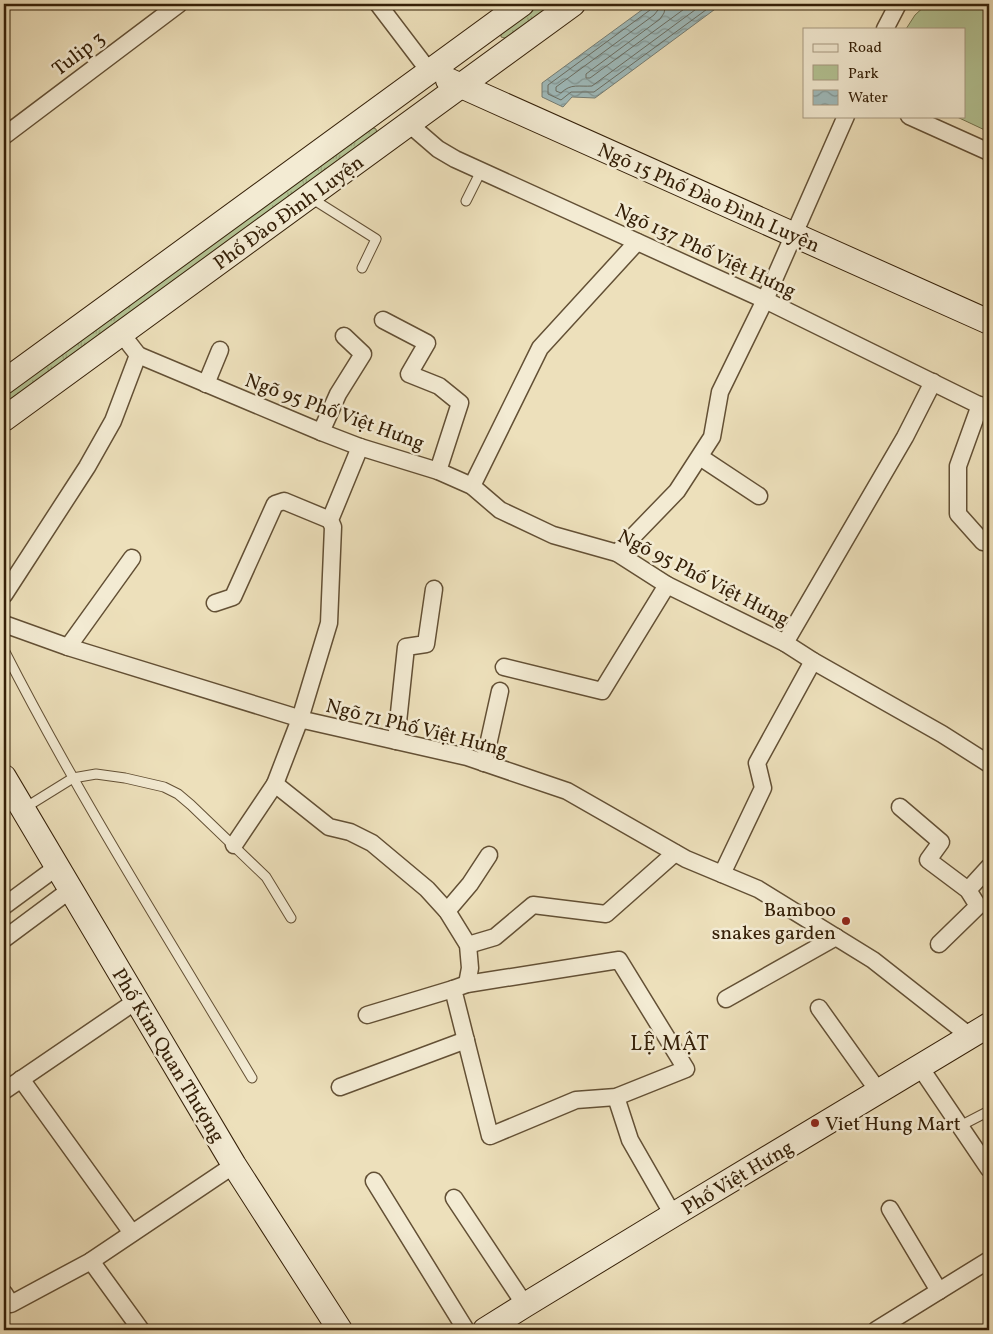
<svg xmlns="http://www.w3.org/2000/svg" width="993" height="1334" viewBox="0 0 993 1334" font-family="Vollkorn,serif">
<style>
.grass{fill:url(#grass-tufts);stroke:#74724e}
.green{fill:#b3c394;stroke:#74724e}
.water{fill:url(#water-waves);stroke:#747c73}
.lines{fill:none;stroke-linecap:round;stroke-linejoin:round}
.shore{stroke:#6a6d62;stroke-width:1}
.lane-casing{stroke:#635035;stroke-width:11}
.street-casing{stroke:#635035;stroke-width:19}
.secondary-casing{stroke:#352008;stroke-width:26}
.lane{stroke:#f3ebd3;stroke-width:9}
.street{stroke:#f3ebd3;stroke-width:16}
.secondary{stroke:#f3ebd3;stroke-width:24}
.poi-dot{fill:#8f2418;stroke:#f3ebd3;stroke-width:2}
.labels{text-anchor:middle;stroke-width:5;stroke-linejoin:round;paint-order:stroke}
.street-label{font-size:20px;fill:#352008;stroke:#f3ebd3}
.poi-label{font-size:20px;fill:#352008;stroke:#f3ebd3;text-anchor:end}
.neighbourhood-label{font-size:21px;letter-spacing:1px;fill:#352008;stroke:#f3ebd3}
</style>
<defs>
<pattern id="grass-tufts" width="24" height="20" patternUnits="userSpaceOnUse" patternTransform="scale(1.25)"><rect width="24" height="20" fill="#b3c394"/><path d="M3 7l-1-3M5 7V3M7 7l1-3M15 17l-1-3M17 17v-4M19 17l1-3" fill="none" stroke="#9ba77e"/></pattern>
<pattern id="water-waves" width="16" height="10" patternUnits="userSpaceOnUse" patternTransform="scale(1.25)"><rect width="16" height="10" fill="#9ebabb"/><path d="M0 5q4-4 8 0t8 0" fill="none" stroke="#829796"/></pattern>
</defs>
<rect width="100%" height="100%" fill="#ede0bb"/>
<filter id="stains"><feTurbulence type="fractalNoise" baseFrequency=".004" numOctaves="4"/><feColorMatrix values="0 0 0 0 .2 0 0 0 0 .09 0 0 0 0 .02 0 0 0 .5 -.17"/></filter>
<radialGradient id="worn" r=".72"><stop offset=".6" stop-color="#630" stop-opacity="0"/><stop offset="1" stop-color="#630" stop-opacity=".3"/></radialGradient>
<g class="grass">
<polygon points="536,4 558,4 509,39 501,37 501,32 504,27"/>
<polygon points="371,127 376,129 377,134 4,408 4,393"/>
</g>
<polygon class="green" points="927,4 989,4 989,132 955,116 964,116 964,29 906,29 915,15"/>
<polygon class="water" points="650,4 722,4 595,98 572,97 563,107 542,97 542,83"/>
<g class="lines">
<g class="shore">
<polyline points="652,4 650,10 548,85 548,94 561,100 571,92 594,92 714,4"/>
<path d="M658 4V10L654 15 556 87V91L561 93C571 83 579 87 592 86L703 4"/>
<polyline points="666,4 664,13 660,19 586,74 586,78 590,78 691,4"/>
</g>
<g class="lane-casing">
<g id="lane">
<polyline points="311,198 376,239 362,268"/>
<polyline points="466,201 481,171"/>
<path d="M4 650C79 797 167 936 252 1078"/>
<polyline points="23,809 73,778 96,774 125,778 164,787 178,794 191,805 266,877 291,918"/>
<polyline points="960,1126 989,1111"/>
</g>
</g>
<g class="street-casing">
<g id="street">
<polyline points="378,4 429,71"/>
<polyline points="885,29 898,4"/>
<polyline points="909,116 989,152"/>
<polyline points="409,124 438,149 455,159 765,300 989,410"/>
<polyline points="4,136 179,4"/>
<polyline points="383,320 427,343 409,374 439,386 460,403 438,471"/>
<polyline points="138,355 321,432 360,447 438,471 472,486 500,510 553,535 617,553 667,585 785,643 813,661 942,734 989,764"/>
<polyline points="206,384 220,350"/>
<polyline points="980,405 958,466 958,514 983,542"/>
<polyline points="321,432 338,394 363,354 344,336"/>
<polyline points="700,457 759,496"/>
<polyline points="472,486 540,348 637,242"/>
<polyline points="617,553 677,491 712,437 720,392 765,300 846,116"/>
<polyline points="4,595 87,467 113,421 138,355 121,333"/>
<polyline points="215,603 233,597 275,504 284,501 330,520"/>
<polyline points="4,624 68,647 308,721 467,757 567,791 686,859 758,889 873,960 971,1037"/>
<polyline points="785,643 905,437 933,382"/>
<polyline points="68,647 132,558"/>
<polyline points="504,667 602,691 667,585"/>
<polyline points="396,741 406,647 426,644 434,589"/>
<polyline points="484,763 500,691"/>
<polyline points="275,784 300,719 329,623 333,527 330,520 360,447"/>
<polyline points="900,807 941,842 928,860 968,890 978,906 939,944"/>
<polyline points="234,845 275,784 329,827 350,832 372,843 427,889 447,911 468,945 470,968 467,984"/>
<polyline points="722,874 763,788 757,763 813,661"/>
<polyline points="968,890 989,867"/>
<polyline points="4,906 57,867"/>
<polyline points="447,911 470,884 489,855"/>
<polyline points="4,939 70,890"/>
<polyline points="468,945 495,937 533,905 606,914 675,853"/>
<polygon points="619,960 686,1069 616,1097 576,1100 490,1136 453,989 467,984"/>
<polyline points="726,999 836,937"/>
<polyline points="819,1008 879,1092"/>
<polyline points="367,1015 453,989"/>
<polyline points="920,1067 989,1169"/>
<polyline points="21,1079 132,1233"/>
<polyline points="340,1087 466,1040"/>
<polyline points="4,1091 136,1001"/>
<polyline points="616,1097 630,1140 673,1215"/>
<polyline points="374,1181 466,1330"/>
<polyline points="454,1198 525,1305"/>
<polyline points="890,1209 939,1291"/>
<polyline points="91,1261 141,1330"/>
<polyline points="4,1293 11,1304 91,1261 234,1165"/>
<polyline points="876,1330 989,1260"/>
</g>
</g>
<g class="secondary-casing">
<g id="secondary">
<polyline points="448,80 989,322"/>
<polyline points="4,382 522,4"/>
<polyline points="4,419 573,4"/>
<polyline points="4,777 234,1165 340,1330"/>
<polyline points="485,1330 525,1305 673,1215 989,1025"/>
</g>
</g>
<use href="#lane" class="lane"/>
<use href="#street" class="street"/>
<use href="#secondary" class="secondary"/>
</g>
<g class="poi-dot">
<circle cx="846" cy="921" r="5"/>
<circle cx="815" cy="1123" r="5"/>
</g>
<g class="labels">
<g class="street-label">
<text transform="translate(78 53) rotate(-37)" y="7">Tulip 3</text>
<text transform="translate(709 197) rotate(24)" y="7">Ngõ 15 Phố Đào Đình Luyện</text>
<text transform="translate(288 212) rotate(-36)" y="7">Phố Đào Đình Luyện</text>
<text transform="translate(706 250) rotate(25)" y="7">Ngõ 137 Phố Việt Hưng</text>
<text transform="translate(335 411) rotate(20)" y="7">Ngõ 95 Phố Việt Hưng</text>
<text transform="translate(704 577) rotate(27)" y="7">Ngõ 95 Phố Việt Hưng</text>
<text transform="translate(417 727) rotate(14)" y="7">Ngõ 71 Phố Việt Hưng</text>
<text transform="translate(169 1055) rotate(59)" y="7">Phố Kim Quan Thượng</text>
<text transform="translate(737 1177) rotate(-31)" y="7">Phố Việt Hưng</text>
</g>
<g class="poi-label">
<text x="836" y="916">Bamboo<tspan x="836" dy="23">snakes garden</tspan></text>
<text x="825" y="1130" text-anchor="start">Viet Hung Mart</text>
</g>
<g class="neighbourhood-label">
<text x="670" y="1050">LỆ MẬT</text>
</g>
</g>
<rect width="993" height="1334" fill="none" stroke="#ede0bb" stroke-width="20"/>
<rect x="5" y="5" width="983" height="1324" fill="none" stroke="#352008" stroke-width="2.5"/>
<rect x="10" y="10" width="973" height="1314" fill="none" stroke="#352008"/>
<rect x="803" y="28" width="162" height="90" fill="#f3ebd3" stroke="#a79a82"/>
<rect x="813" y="44" width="25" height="8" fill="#f3ebd3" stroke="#a79a82"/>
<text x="848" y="52" font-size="15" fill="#352008">Road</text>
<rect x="813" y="65" width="25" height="15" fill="#b3c394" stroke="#a79a82"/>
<text x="848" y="78" font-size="15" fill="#352008">Park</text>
<rect x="813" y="90" width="25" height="15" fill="url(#water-waves)" stroke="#a79a82"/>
<text x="848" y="102" font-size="15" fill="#352008">Water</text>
<rect width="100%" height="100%" filter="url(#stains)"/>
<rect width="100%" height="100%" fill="url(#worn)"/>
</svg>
